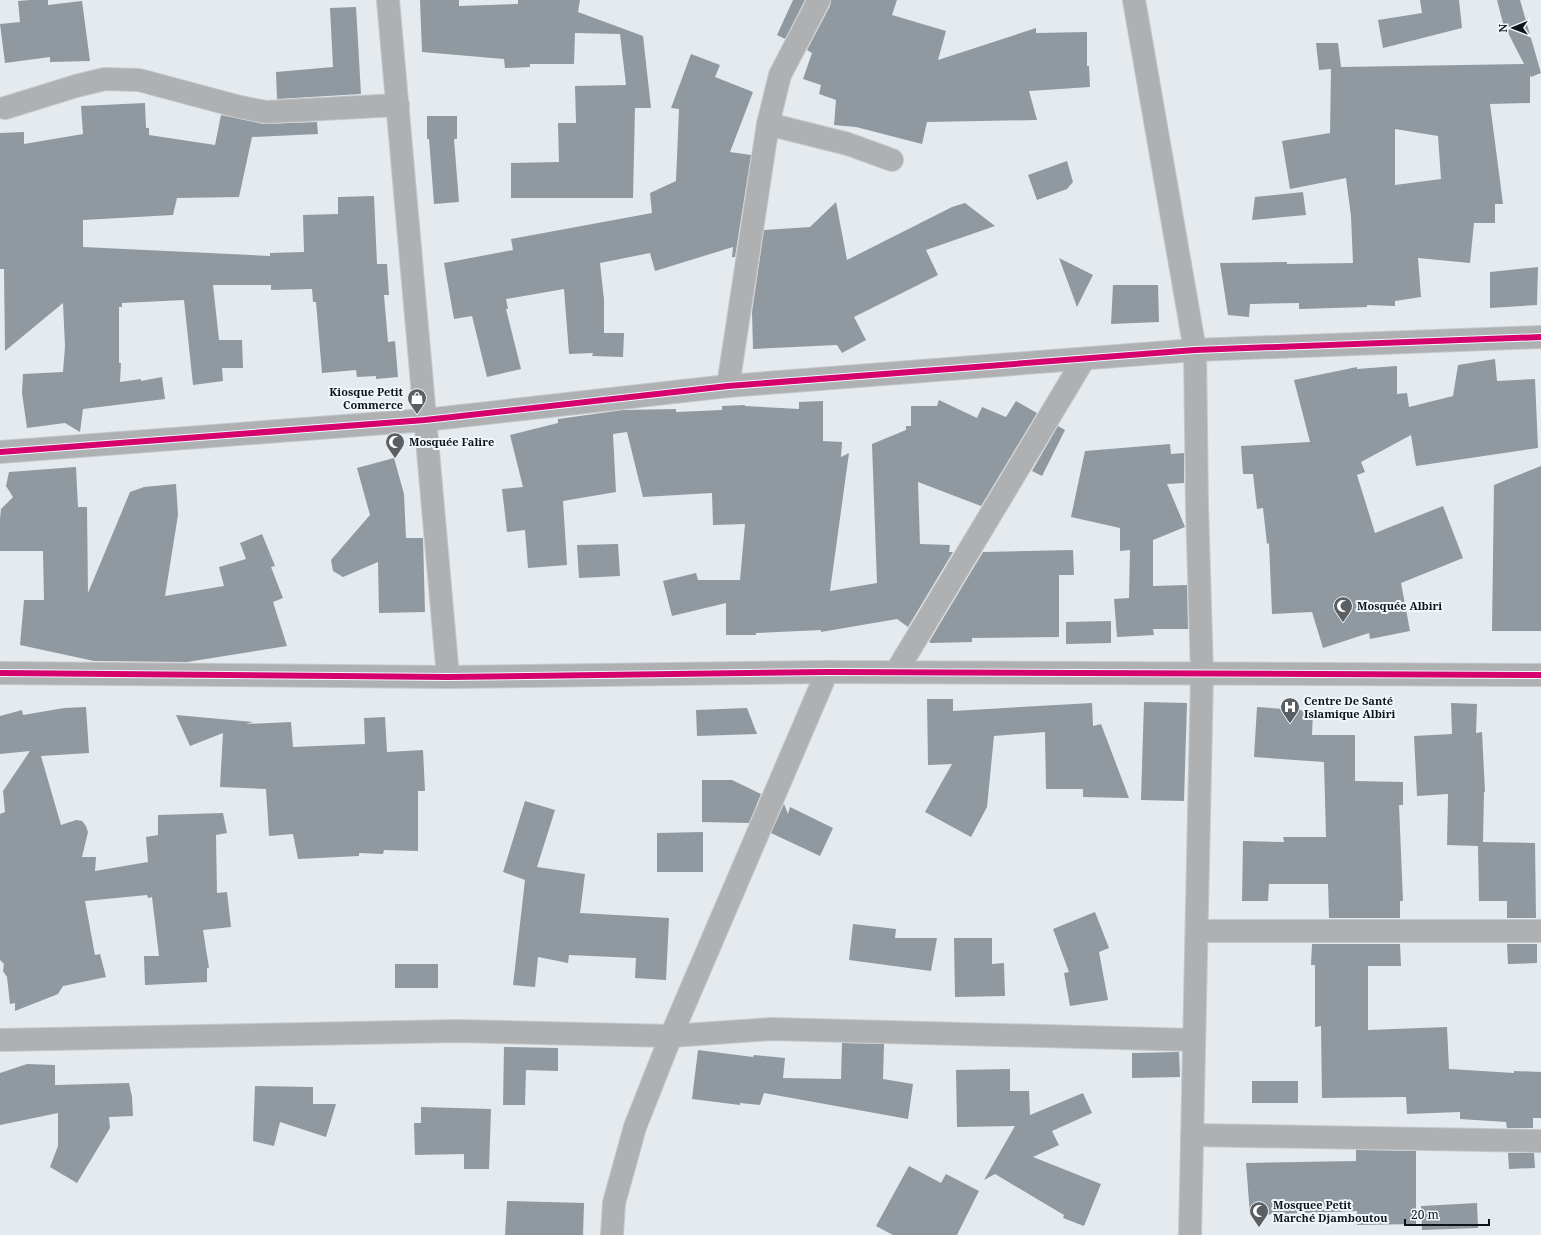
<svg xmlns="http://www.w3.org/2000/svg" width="1541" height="1235" viewBox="0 0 1541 1235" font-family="'Noto Serif',serif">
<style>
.building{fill:#90999f;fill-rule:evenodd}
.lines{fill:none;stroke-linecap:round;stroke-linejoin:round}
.minor-casing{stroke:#c4c8cb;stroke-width:24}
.minor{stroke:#aeb0b2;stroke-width:22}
.cycleway-casing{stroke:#f0f8fe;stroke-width:8}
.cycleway{stroke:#d6006c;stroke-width:6}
.labels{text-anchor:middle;stroke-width:4;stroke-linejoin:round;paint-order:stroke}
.poi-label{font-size:11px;font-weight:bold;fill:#101416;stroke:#f0f8fe;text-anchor:start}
</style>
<rect width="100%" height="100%" fill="#e5eaee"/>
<g class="building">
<polygon points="30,0 48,0 48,5 82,1 90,61 50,62 50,57 5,63 0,24 20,22 18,1"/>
<polygon points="420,0 459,0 459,6 518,4 518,0 580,0 578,12 643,36 651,108 635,108 633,198 511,198 511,163 559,162 558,123 576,123 575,86 626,85 620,34 575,33 574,64 530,64 530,67 505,68 504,59 422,52"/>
<polygon points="793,0 805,0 785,39 777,35"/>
<polygon points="831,0 897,0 892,15 946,31 938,60 1036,28 1036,33 1087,32 1087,66 1089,66 1090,87 1029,91 1037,120 927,122 922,144 856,127 834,125 836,100 819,94 821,85 803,79 812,53 807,50 830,6"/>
<polygon points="1420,0 1459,0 1462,28 1383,48 1378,20 1422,13"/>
<path d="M1497 0H1520L1541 73 1531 77 1530 75V103L1490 104 1503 204H1495V223H1474L1470 263 1418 258 1421 297 1395 301V306L1367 305V307L1299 309V303L1250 304 1249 317 1228 315 1220 263 1287 262V264L1353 263 1351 216 1346 178 1290 189 1282 141 1330 133 1331 69 1319 70 1316 43H1338L1341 67 1524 64 1503 23ZM1395 129 1438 136 1441 179 1395 185Z"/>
<polygon points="356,7 361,94 277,99 276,72 333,67 330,8"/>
<polygon points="691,54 720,65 715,77 753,92 730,152 751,155 735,257 732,257 733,247 655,271 650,253 600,263 604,300 604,333 624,333 623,357 592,356 593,353 569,354 564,289 506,299 508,309 506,309 521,369 487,377 472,316 454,319 444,263 513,250 511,239 652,213 650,193 676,181 679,109 671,108"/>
<polygon points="145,103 146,128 149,128 149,135 215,145 221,115 264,124 317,122 318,134 252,137 239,197 177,198 173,215 83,220 83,247 270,256 270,253 304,252 303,215 338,214 338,197 374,196 377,264 387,264 389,295 384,295 388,342 395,341 398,377 376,379 376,376 357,377 356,370 322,373 316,302 313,302 312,289 271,290 271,285 213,285 219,340 242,340 243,368 222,368 223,381 193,385 184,300 122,303 122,307 119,307 119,363 121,363 120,382 141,379 141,381 162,377 165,399 83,409 80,432 65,423 27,428 22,393 23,374 63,372 65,346 63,303 5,351 4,269 0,269 0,133 24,132 24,144 83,134 81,106"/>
<polygon points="427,116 457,116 457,139 454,139 459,202 434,204 429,139 427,139"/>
<polygon points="1067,161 1073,182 1067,189 1037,200 1028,175"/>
<polygon points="1303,192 1306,215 1252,220 1255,197"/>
<polygon points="836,202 847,260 952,207 965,203 995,226 926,250 938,275 854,317 866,340 842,353 837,345 753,349 752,312 764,230 810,227"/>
<polygon points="1059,258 1093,275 1077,307"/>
<polygon points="1538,267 1537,305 1490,308 1490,272"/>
<polygon points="1113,285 1158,285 1159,322 1111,324"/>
<polygon points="1495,359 1497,381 1535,379 1538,448 1416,466 1411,435 1361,462 1365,472 1357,475 1375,533 1443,506 1463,558 1401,583 1410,631 1370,639 1369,633 1323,648 1312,612 1272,614 1269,543 1267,544 1263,508 1257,509 1253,474 1243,474 1241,446 1310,442 1294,380 1357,367 1357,369 1397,366 1397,394 1407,393 1409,407 1453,396 1458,365"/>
<polygon points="939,400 977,418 982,407 1006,417 1016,401 1037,413 981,506 918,482 920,544 950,545 949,552 953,552 908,627 897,619 821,632 821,630 756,633 756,635 726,635 726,603 672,616 663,581 696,573 698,580 740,580 745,524 713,525 712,493 643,497 627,432 613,434 616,492 563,501 567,565 528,568 525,530 507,532 502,489 523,487 510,435 558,423 558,419 623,410 676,409 676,412 722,410 722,406 745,405 745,406 799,409 799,402 823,401 823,441 842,442 841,457 849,453 830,591 877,583 872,444 906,430 906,426 911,426 911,406 937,406"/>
<polygon points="1058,426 1065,430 1042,476 1032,471"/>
<polygon points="1170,444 1171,454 1184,453 1184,483 1167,484 1185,527 1153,540 1153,586 1187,585 1188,629 1153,629 1154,635 1117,637 1114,599 1129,598 1130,550 1120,551 1120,528 1071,517 1085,451"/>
<polygon points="394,458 404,494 406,538 423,538 425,612 379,613 378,562 343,577 333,571 331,560 370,515 357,468"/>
<polygon points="1541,466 1541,631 1492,631 1494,485"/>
<polygon points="76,467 78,507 87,507 88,593 130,492 144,487 176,484 178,515 165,596 224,586 219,567 246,559 240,543 262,534 275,566 271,567 283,598 273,602 287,646 187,662 94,661 20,645 24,600 44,600 43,551 0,551 0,519 1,509 13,497 6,486 9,472"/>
<polygon points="618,544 620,576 579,578 577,545"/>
<polygon points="1073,550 1074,575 1059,575 1059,637 972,638 972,642 931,643 929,642 983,552"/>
<polygon points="1111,621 1111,643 1066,644 1066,622"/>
<polygon points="927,699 953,699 953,711 1092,703 1093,726 1101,724 1129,798 1083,797 1083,789 1046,789 1045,732 994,736 987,807 971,837 925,812 952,764 928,765"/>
<polygon points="1144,702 1187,703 1184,801 1141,800"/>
<polygon points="1451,703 1477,704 1476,733 1482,732 1485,792 1484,792 1483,842 1535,843 1536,918 1507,918 1507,901 1479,901 1478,846 1447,845 1448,794 1417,796 1414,736 1452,734"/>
<polygon points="86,707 89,753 41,756 61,825 76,820 82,821 86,826 88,832 82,857 96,857 95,871 148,862 146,837 158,835 158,815 223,813 227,833 216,835 217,893 227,892 231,927 203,930 209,968 207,968 207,982 145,985 144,956 159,956 152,897 148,898 147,895 85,901 95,955 100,954 106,977 63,986 58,994 15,1011 15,1003 10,1004 7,977 3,971 4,964 0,960 0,814 5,812 3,791 30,751 0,754 0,716 22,710 23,715 64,708"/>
<polygon points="1257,707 1313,711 1312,735 1355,735 1355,781 1403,782 1403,805 1399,805 1403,901 1400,901 1400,918 1329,918 1328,884 1269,884 1268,901 1242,901 1243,841 1284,842 1283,837 1326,837 1324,762 1254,757"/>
<polygon points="747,708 757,734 697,736 696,710"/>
<polygon points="176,715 253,722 246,724 291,722 293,747 365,744 364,718 385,717 387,752 423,750 425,791 418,791 418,851 384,850 383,854 359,853 359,856 298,859 293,834 269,836 266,789 220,787 223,733 190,746"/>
<polygon points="702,780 732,780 761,794 749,823 702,822"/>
<polygon points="525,801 555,810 537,867 585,874 580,913 669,918 666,980 635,978 636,958 569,955 568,963 538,957 535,987 513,985 525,880 503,872"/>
<polygon points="784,804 788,814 790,807 833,828 820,856 771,833"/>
<polygon points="703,832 703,872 657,872 657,833"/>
<polygon points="1095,912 1109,948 1099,952 1108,1000 1070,1006 1064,973 1069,972 1053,929"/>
<polygon points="853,924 896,929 895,938 937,938 931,971 849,960"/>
<polygon points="954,938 992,938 992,964 1004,963 1005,996 955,997"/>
<polygon points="1312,944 1400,944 1401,966 1368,966 1368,1030 1447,1027 1449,1069 1514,1073 1514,1071 1541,1072 1541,1118 1533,1118 1533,1128 1507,1128 1506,1122 1460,1119 1460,1112 1407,1114 1406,1097 1322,1098 1321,1026 1315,1027 1315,965 1311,965"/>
<polygon points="1507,944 1537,944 1537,963 1508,964"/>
<rect x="395" y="964" width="43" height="24"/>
<polygon points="842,1043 884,1044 883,1079 913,1084 908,1119 764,1093 760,1105 740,1103 740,1105 692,1099 698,1050 753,1057 754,1055 785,1058 783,1078 841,1079"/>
<polygon points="504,1047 558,1048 558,1071 526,1070 525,1105 503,1105"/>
<polygon points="1179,1052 1180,1077 1132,1078 1132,1053"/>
<polygon points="27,1064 55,1065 55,1085 129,1083 132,1097 133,1116 109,1117 110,1128 77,1183 50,1167 58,1146 58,1113 0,1125 0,1073"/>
<polygon points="1010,1069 1010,1091 1029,1091 1030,1115 1083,1093 1092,1113 1052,1131 1059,1145 1033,1157 1101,1184 1084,1226 1063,1218 1064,1215 995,1174 984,1180 1015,1126 957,1127 956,1070"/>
<rect x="1252" y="1081" width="46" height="22"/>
<polygon points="255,1086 313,1087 313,1104 336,1104 326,1137 280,1122 274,1146 253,1141"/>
<polygon points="421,1107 491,1109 489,1169 464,1169 464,1154 415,1155 414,1123 421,1123"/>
<polygon points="1356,1150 1416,1151 1416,1224 1357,1225 1357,1211 1250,1215 1246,1163 1356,1161"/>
<polygon points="1508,1153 1534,1153 1535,1168 1509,1169"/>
<polygon points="909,1166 941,1183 946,1174 979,1191 957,1235 893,1235 876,1226"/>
<polygon points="507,1201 584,1203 583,1235 505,1235"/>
<polygon points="1477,1203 1478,1228 1422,1230 1421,1206"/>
</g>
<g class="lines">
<g class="minor-casing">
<g id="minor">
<polyline points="388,0 448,677"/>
<polyline points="1134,0 1195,350 1197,506 1202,674 1190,1235"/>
<polyline points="5,108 76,86 105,79 139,80 240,107 266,112 398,105"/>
<polyline points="768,124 848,144 892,160"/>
<polyline points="728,386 768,124 780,75 819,0"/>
<polyline points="0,452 425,420 728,386 1195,350 1541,337"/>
<polyline points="896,672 1084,359"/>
<polyline points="0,673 448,677 827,672 1541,675"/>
<polyline points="1197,931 1541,931"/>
<polyline points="0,1040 458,1031 671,1036 772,1029 1194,1040"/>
<polyline points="1192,1135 1541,1141"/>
<polyline points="612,1235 614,1203 635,1127 671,1036 827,672"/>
</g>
</g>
<use href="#minor" class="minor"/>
<g class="cycleway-casing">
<g id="cycleway">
<polyline points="0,452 425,420 728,386 1195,350 1541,337"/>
<polyline points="0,673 448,677 827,672 1541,675"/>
</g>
</g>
<use href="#cycleway" class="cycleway"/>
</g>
<defs>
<g id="shop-pin" transform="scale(1)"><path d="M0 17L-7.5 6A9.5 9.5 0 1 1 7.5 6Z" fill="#5b5f62" stroke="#f0f8fe"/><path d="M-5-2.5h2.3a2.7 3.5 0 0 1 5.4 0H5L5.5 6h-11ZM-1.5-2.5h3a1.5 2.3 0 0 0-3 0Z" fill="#fff"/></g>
<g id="mosque-pin" transform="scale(1)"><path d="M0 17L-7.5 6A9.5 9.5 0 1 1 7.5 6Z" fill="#5b5f62" stroke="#f0f8fe"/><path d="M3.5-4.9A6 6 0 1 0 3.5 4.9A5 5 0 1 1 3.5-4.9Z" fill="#fff"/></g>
<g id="hospital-pin" transform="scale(1)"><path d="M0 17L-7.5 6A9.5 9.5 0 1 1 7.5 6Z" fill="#5b5f62" stroke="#f0f8fe"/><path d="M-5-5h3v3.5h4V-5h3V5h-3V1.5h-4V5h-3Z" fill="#fff"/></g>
</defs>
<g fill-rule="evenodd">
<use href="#shop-pin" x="417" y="398"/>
<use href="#mosque-pin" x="395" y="442"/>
<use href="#mosque-pin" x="1343" y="606"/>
<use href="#hospital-pin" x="1290" y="707"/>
<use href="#mosque-pin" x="1259" y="1211"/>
</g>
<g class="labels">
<g class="poi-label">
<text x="403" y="396" text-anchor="end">Kiosque Petit<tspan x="403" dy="13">Commerce</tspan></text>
<text x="409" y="446">Mosquée Falire</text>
<text x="1357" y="610">Mosquée Albiri</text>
<text x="1304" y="705">Centre De Santé<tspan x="1304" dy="13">Islamique Albiri</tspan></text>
<text x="1273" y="1209">Mosquee Petit<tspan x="1273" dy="13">Marché Djamboutou</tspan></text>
</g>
</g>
<g transform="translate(1513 28) rotate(269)" stroke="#f0f8fe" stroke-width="3" paint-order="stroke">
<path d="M0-3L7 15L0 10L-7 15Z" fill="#101416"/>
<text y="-6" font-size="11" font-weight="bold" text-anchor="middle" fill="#101416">N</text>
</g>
<path d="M1405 1219v6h84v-6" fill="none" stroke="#101416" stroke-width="2"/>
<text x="1411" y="1219" font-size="12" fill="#101416" stroke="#f0f8fe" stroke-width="3" paint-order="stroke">20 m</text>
</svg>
